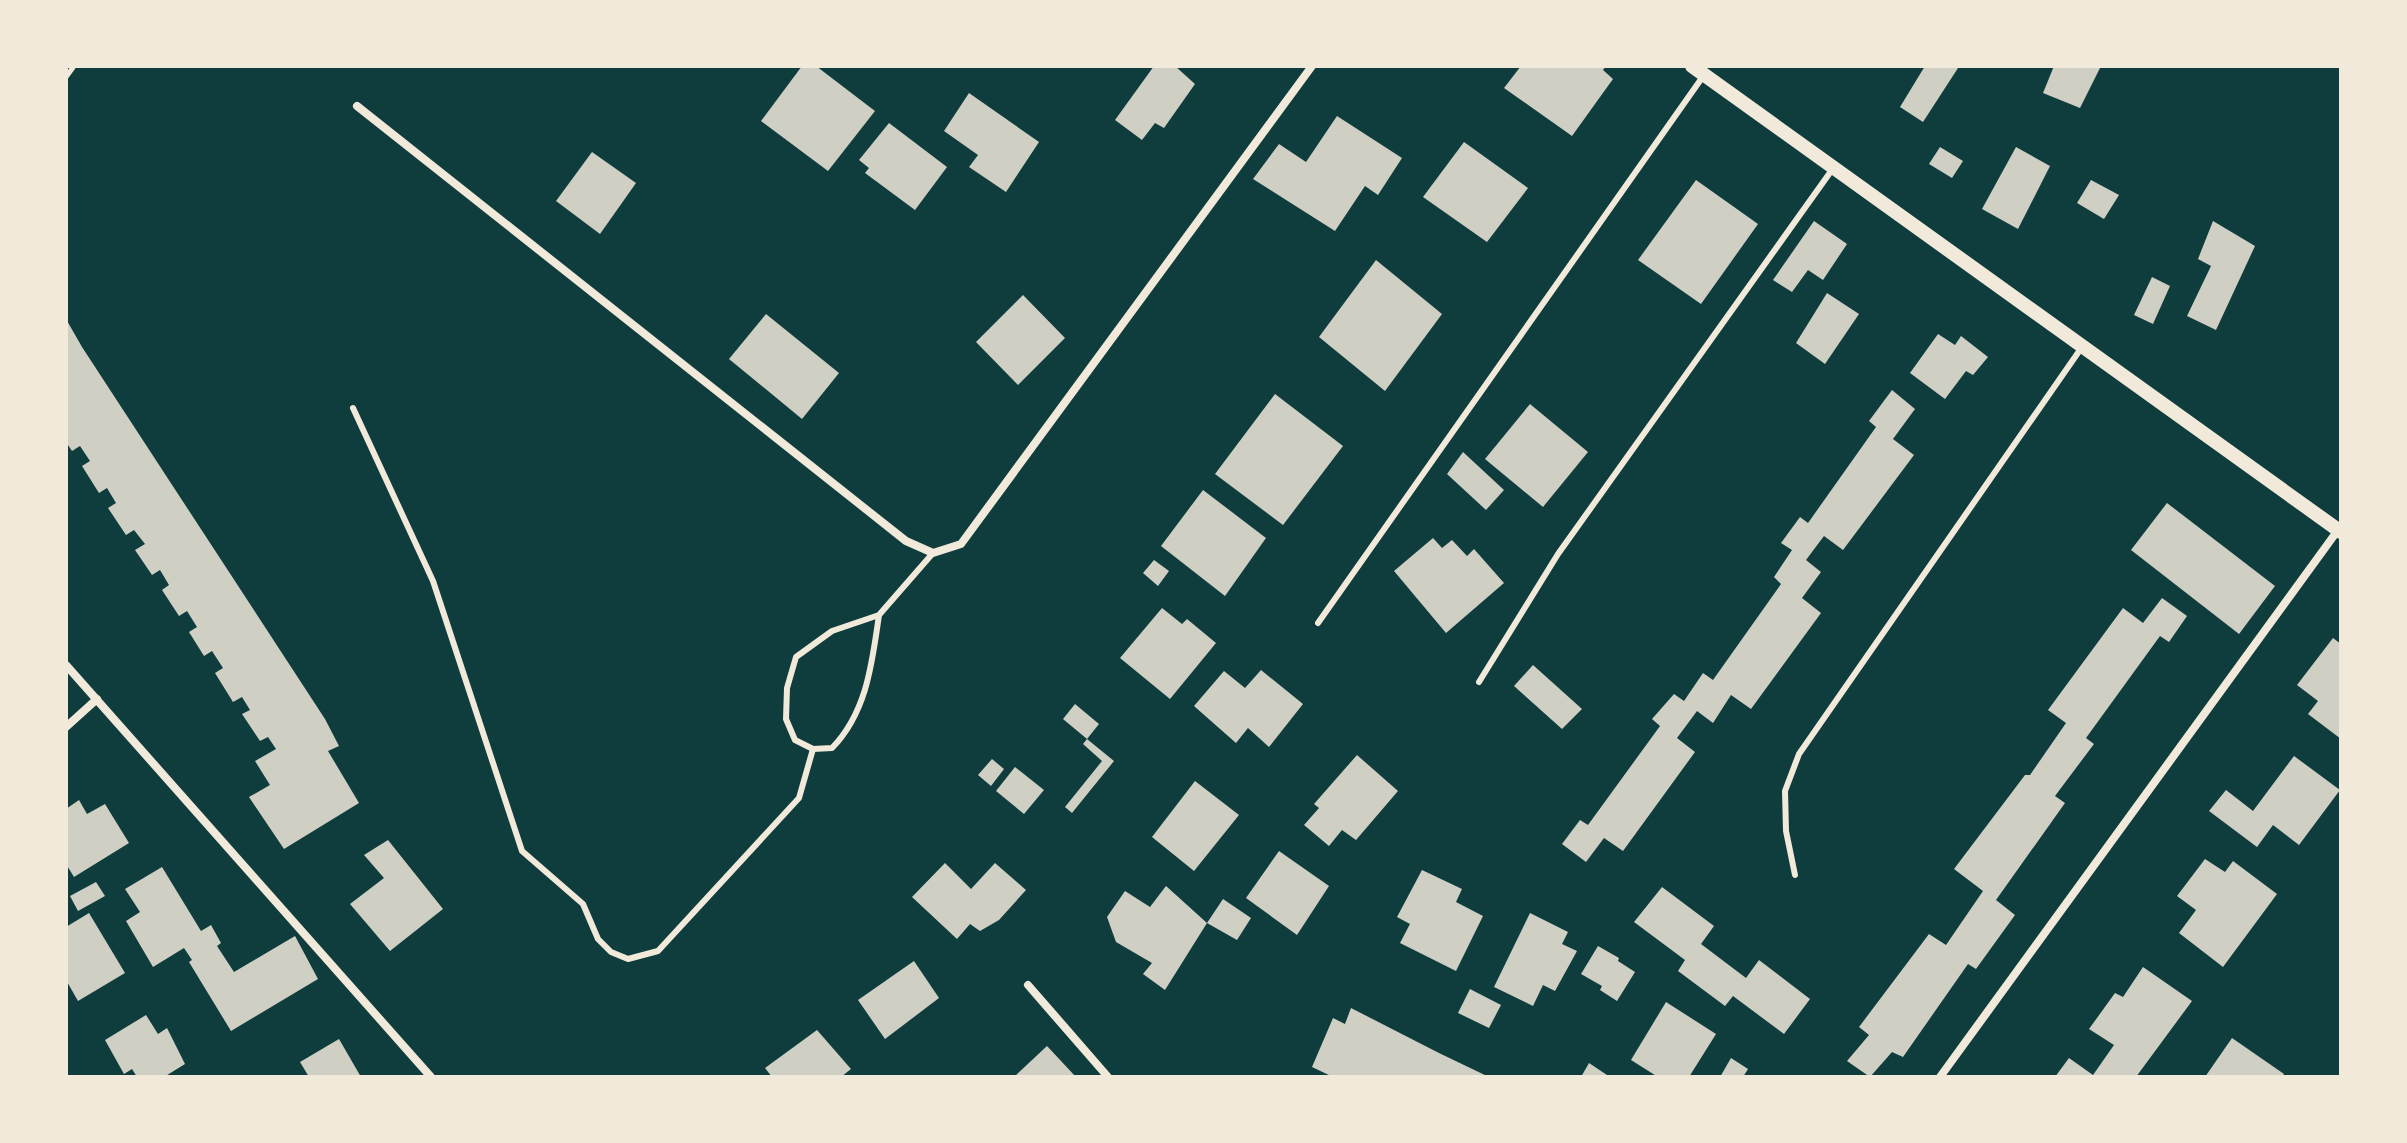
<svg xmlns="http://www.w3.org/2000/svg" width="2407" height="1143" viewBox="0 0 2407 1143" font-family="'Fira Sans',sans-serif">
<style>
.building{fill:#cfcfc3}
.lines{fill:none;stroke-linecap:round;stroke-linejoin:round}
.path{stroke:#f1e9da;stroke-width:5}
.service{stroke:#f1e9da;stroke-width:6}
.minor{stroke:#f1e9da;stroke-width:8}
.tertiary{stroke:#f1e9da;stroke-width:14}
</style>
<rect width="100%" height="100%" fill="#0f3d3e"/>
<g class="building">
<polygon points="802,66 816,66 875,111 828,171 761,121"/>
<polygon points="1154,66 1175,66 1195,84 1164,128 1155,123 1142,140 1115,120"/>
<polygon points="1521,66 1606,66 1603,70 1613,79 1572,136 1504,88"/>
<polygon points="1925,66 1958,68 1923,122 1900,107"/>
<polygon points="2054,66 2101,66 2080,108 2043,93"/>
<polygon points="969,93 1039,142 1006,192 969,167 978,155 944,131"/>
<polygon points="1337,116 1402,158 1378,195 1365,186 1335,231 1253,179 1279,144 1306,162"/>
<polygon points="889,123 947,167 915,210 865,173 869,168 859,160"/>
<polygon points="1464,142 1528,188 1487,242 1423,197"/>
<polygon points="1940,147 1963,161 1952,178 1929,164"/>
<polygon points="2016,147 2050,166 2018,229 1982,209"/>
<polygon points="592,152 636,183 600,234 556,201"/>
<polygon points="1696,180 1758,224 1701,304 1638,260"/>
<polygon points="2091,180 2119,195 2104,219 2077,203"/>
<polygon points="1814,221 1847,244 1823,280 1808,270 1792,292 1773,280"/>
<polygon points="2213,221 2255,246 2216,330 2187,316 2211,266 2198,259"/>
<polygon points="1376,260 1442,314 1385,391 1319,337"/>
<polygon points="2152,277 2170,286 2153,324 2134,315"/>
<polygon points="1827,293 1859,314 1825,364 1796,343"/>
<polygon points="1023,295 1065,338 1018,385 976,342"/>
<polygon points="766,314 839,373 802,419 729,359"/>
<polygon points="66,319 82,347 325,719 339,746 328,751 359,803 284,849 249,797 270,785 255,761 276,749 268,737 260,741 242,714 250,710 242,697 233,702 215,673 223,668 212,651 204,656 189,632 197,627 187,611 179,616 162,590 169,585 160,570 152,575 135,550 145,544 134,530 126,535 108,508 116,503 107,488 99,493 82,466 90,461 80,446 72,451 66,442"/>
<polygon points="1938,334 1955,345 1961,336 1988,357 1973,375 1966,371 1945,399 1910,373"/>
<polygon points="1892,390 1915,409 1893,439 1914,455 1843,550 1824,536 1806,560 1821,572 1802,598 1821,613 1751,709 1731,695 1713,723 1697,711 1677,738 1695,752 1623,851 1604,838 1586,862 1562,844 1580,820 1588,825 1660,726 1652,719 1674,694 1684,701 1703,673 1713,680 1781,584 1774,577 1792,550 1781,543 1800,517 1808,523 1876,427 1869,421"/>
<polygon points="1275,394 1343,446 1283,525 1215,474"/>
<polygon points="1530,404 1588,452 1543,507 1485,459"/>
<polygon points="1463,452 1504,490 1486,510 1447,474"/>
<polygon points="1203,490 1266,538 1225,596 1161,546"/>
<polygon points="2167,503 2275,586 2239,634 2131,550"/>
<polygon points="1433,538 1442,548 1452,540 1467,556 1474,549 1504,583 1446,633 1394,571"/>
<polygon points="1154,560 1169,571 1158,586 1143,573"/>
<polygon points="2162,598 2187,616 2169,642 2160,636 2086,738 2094,744 2055,796 2065,803 1996,900 2015,915 1976,969 1968,964 1903,1057 1892,1052 1870,1077 1847,1061 1869,1035 1859,1027 1929,934 1946,945 1983,891 1954,869 2025,775 2030,775 2066,723 2048,710 2123,608 2143,623"/>
<polygon points="1162,608 1182,624 1187,619 1216,643 1170,699 1120,658"/>
<polygon points="2333,638 2341,644 2341,739 2308,714 2318,701 2297,685"/>
<polygon points="1533,665 1582,709 1562,729 1514,686"/>
<polygon points="1261,670 1303,704 1269,747 1248,728 1236,743 1194,706 1224,671 1245,688"/>
<polygon points="1075,704 1099,724 1087,739 1063,719"/>
<polygon points="1087,739 1114,761 1072,813 1065,807 1102,761 1083,744"/>
<polygon points="1357,755 1398,791 1356,840 1342,830 1329,846 1304,825 1319,808 1314,804"/>
<polygon points="2294,756 2340,790 2299,845 2273,825 2257,847 2209,811 2226,790 2253,811"/>
<polygon points="992,759 1004,769 991,786 978,775"/>
<polygon points="1015,767 1044,790 1024,814 996,791"/>
<polygon points="1195,781 1239,815 1194,871 1152,837"/>
<polygon points="79,800 87,814 105,804 129,843 74,877 66,864 66,809"/>
<polygon points="388,840 443,909 390,951 350,904 384,878 364,855"/>
<polygon points="1279,851 1329,886 1297,935 1246,898"/>
<polygon points="2205,859 2225,872 2233,861 2277,894 2223,967 2179,933 2196,910 2177,896"/>
<polygon points="945,863 971,889 995,863 1026,890 999,920 980,931 970,924 957,939 912,897"/>
<polygon points="162,867 201,931 211,925 221,943 217,946 234,972 295,936 318,979 231,1031 189,962 192,960 184,948 153,967 126,921 140,912 125,889"/>
<polygon points="1422,870 1462,889 1456,902 1483,916 1456,971 1400,943 1410,924 1397,917"/>
<polygon points="96,882 105,896 78,911 70,896"/>
<polygon points="1166,886 1207,923 1165,990 1143,974 1152,963 1116,942 1107,917 1125,891 1150,907"/>
<polygon points="1662,887 1714,926 1701,944 1746,978 1759,960 1810,999 1784,1034 1733,996 1725,1006 1678,971 1685,960 1634,922"/>
<polygon points="1223,899 1251,918 1237,940 1207,923"/>
<polygon points="89,913 125,973 78,1001 66,980 66,927"/>
<polygon points="1530,913 1568,932 1562,944 1577,951 1555,991 1543,985 1533,1006 1494,987"/>
<polygon points="1598,946 1619,958 1618,961 1635,972 1617,1001 1600,990 1602,986 1581,974"/>
<polygon points="914,961 939,998 885,1039 858,1000"/>
<polygon points="2143,967 2192,1001 2136,1077 2055,1077 2069,1058 2093,1075 2114,1045 2089,1029 2115,993 2123,997"/>
<polygon points="1470,989 1501,1005 1489,1028 1458,1013"/>
<polygon points="1666,1002 1716,1034 1689,1077 1658,1077 1631,1060"/>
<polygon points="1351,1008 1439,1053 1489,1077 1333,1077 1312,1067 1333,1018 1345,1024"/>
<polygon points="146,1015 158,1034 167,1028 185,1064 164,1077 137,1077 132,1069 124,1074 105,1040"/>
<polygon points="817,1030 851,1069 841,1077 772,1077 765,1068"/>
<polygon points="2232,1038 2284,1074 2282,1077 2205,1077"/>
<polygon points="339,1039 361,1077 309,1077 300,1062"/>
<polygon points="1047,1046 1076,1077 1014,1077"/>
<polygon points="1731,1058 1748,1069 1743,1077 1720,1077"/>
<polygon points="1589,1063 1610,1077 1581,1077"/>
</g>
<g class="lines">
<polyline class="path" points="66,77 74,66"/>
<g class="service">
<polyline points="353,408 433,581 522,851 583,904 598,939 611,952 628,959 658,951 799,798 813,749"/>
<path d="M879 615C872 663 867 712 832 748L813 749 795 740 786 719 787 688 796 657 832 631 879 615 933 553"/>
<polyline points="1318,623 1704,75"/>
<polyline points="1479,682 1558,554 1834,167"/>
<polyline points="1795,875 1786,831 1785,791 1799,754 2082,347"/>
</g>
<g class="minor">
<polyline points="357,106 906,541 933,553 961,544 1312,66"/>
<polyline points="66,665 431,1077"/>
<polyline points="66,727 97,699"/>
<polyline points="1028,985 1108,1077"/>
<polyline points="1940,1077 2338,530"/>
</g>
<polyline class="tertiary" points="1692,66 2341,532"/>
</g>
<rect width="2407" height="1143" fill="none" stroke="#f1e9da" stroke-width="136"/>
</svg>
